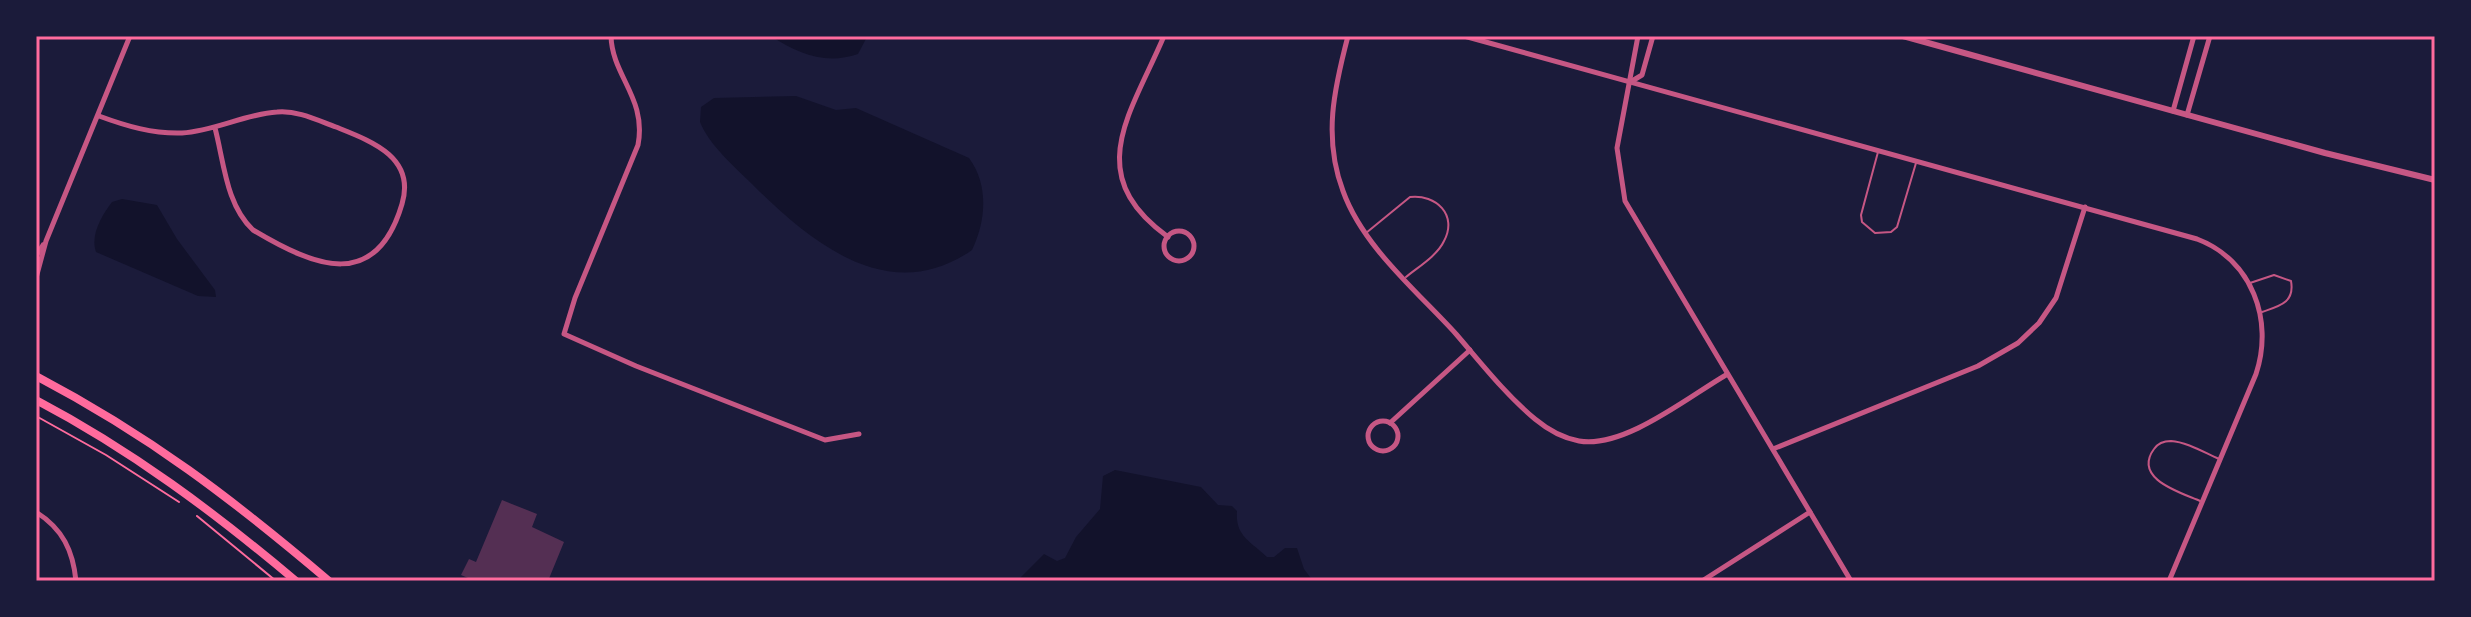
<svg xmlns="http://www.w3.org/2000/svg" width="2471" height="617" viewBox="0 0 2471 617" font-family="'Work Sans',sans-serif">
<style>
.water{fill:#12122b}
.building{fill:#542f53}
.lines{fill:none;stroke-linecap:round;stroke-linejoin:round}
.path{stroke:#ff6b9d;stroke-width:2}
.service{stroke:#c65784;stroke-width:2}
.minor{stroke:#c65784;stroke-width:5}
.tertiary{stroke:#c65784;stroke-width:6}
.primary{stroke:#ff6b9d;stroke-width:8}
.neatline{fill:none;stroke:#ff6b9d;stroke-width:3}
</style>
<rect width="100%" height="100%" fill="#1b1b3a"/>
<g class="water">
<path d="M771 36H867V37L858 54C826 65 798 54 771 36Z"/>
<path d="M796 96 836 110 856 108 969 158C989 185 986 221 972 250 889 308 810 242 752 184 735 167 709 145 700 122L701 107 714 98Z"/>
<path d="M122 199 157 205 177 239 215 290 216 297 198 296 96 252C90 235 102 215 112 202Z"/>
<path d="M1115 470 1201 487 1218 505 1232 506 1237 511C1235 536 1250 541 1267 557H1274L1285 548H1297L1304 569 1313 581H1017L1044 554 1057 561 1065 558 1076 537 1100 509 1103 476Z"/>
</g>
<polygon class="building" points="502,500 537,514 532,527 564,542 548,581 475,581 461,575 469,559 476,562"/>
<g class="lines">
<g class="path">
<polyline points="36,416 106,455 179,502"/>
<polyline points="197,516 276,581"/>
</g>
<g class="service">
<polyline points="1878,152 1861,215 1862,222 1875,233 1891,232 1897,227 1916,163"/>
<path d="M1366 233 1410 197C1436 194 1458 215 1444 241 1437 256 1418 267 1406 277"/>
<path d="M2250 283 2274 275 2291 281C2295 303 2279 306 2262 312"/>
<path d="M2200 501C2182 493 2132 479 2154 449 2158 443 2165 441 2171 441 2187 442 2205 453 2219 459"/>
</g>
<g class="minor">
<path d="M611 36C612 76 647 98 638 145L575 298 564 334 636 366 825 440 859 434"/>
<path d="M1164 36C1131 114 1081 174 1168 237"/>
<path d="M1348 36C1334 89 1323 138 1343 191 1363 247 1418 292 1456 334 1481 363 1506 395 1535 419 1547 429 1563 438 1579 441 1624 449 1688 397 1726 375"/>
<path d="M1464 36 2197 239C2252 260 2274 320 2256 374L2169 581"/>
<polyline points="1638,36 1617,148 1625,201 1851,581"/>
<polyline points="1632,81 1642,75 1653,36"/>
<polyline points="2173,111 2194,36"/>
<polyline points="2187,115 2210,36"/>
<path d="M99 116C126 126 153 134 182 133 215 131 245 114 277 112 297 110 317 120 336 127 371 141 416 157 402 204 376 292 315 267 253 230 226 205 224 162 215 128"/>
<circle cx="1179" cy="246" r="15"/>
<polyline points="36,256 43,245"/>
<polyline points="36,278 46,241 130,36"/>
<circle cx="1383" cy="436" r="15"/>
<polyline points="1390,423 1470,350"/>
<polyline points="1773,449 1978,366 2018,343 2039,323 2056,298 2085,207"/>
<path d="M36 512C63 529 73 551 76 581"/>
<polyline points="1702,581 1810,512"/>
</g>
<polyline class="tertiary" points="1903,36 2325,153 2435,180"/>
<g class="primary">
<path d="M36 376C150 436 231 498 329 581"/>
<path d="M36 400C131 450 214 512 296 581"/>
</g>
</g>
<rect width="2471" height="617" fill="none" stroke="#1b1b3a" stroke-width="76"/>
<rect x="38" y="38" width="2395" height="541" class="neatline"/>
</svg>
